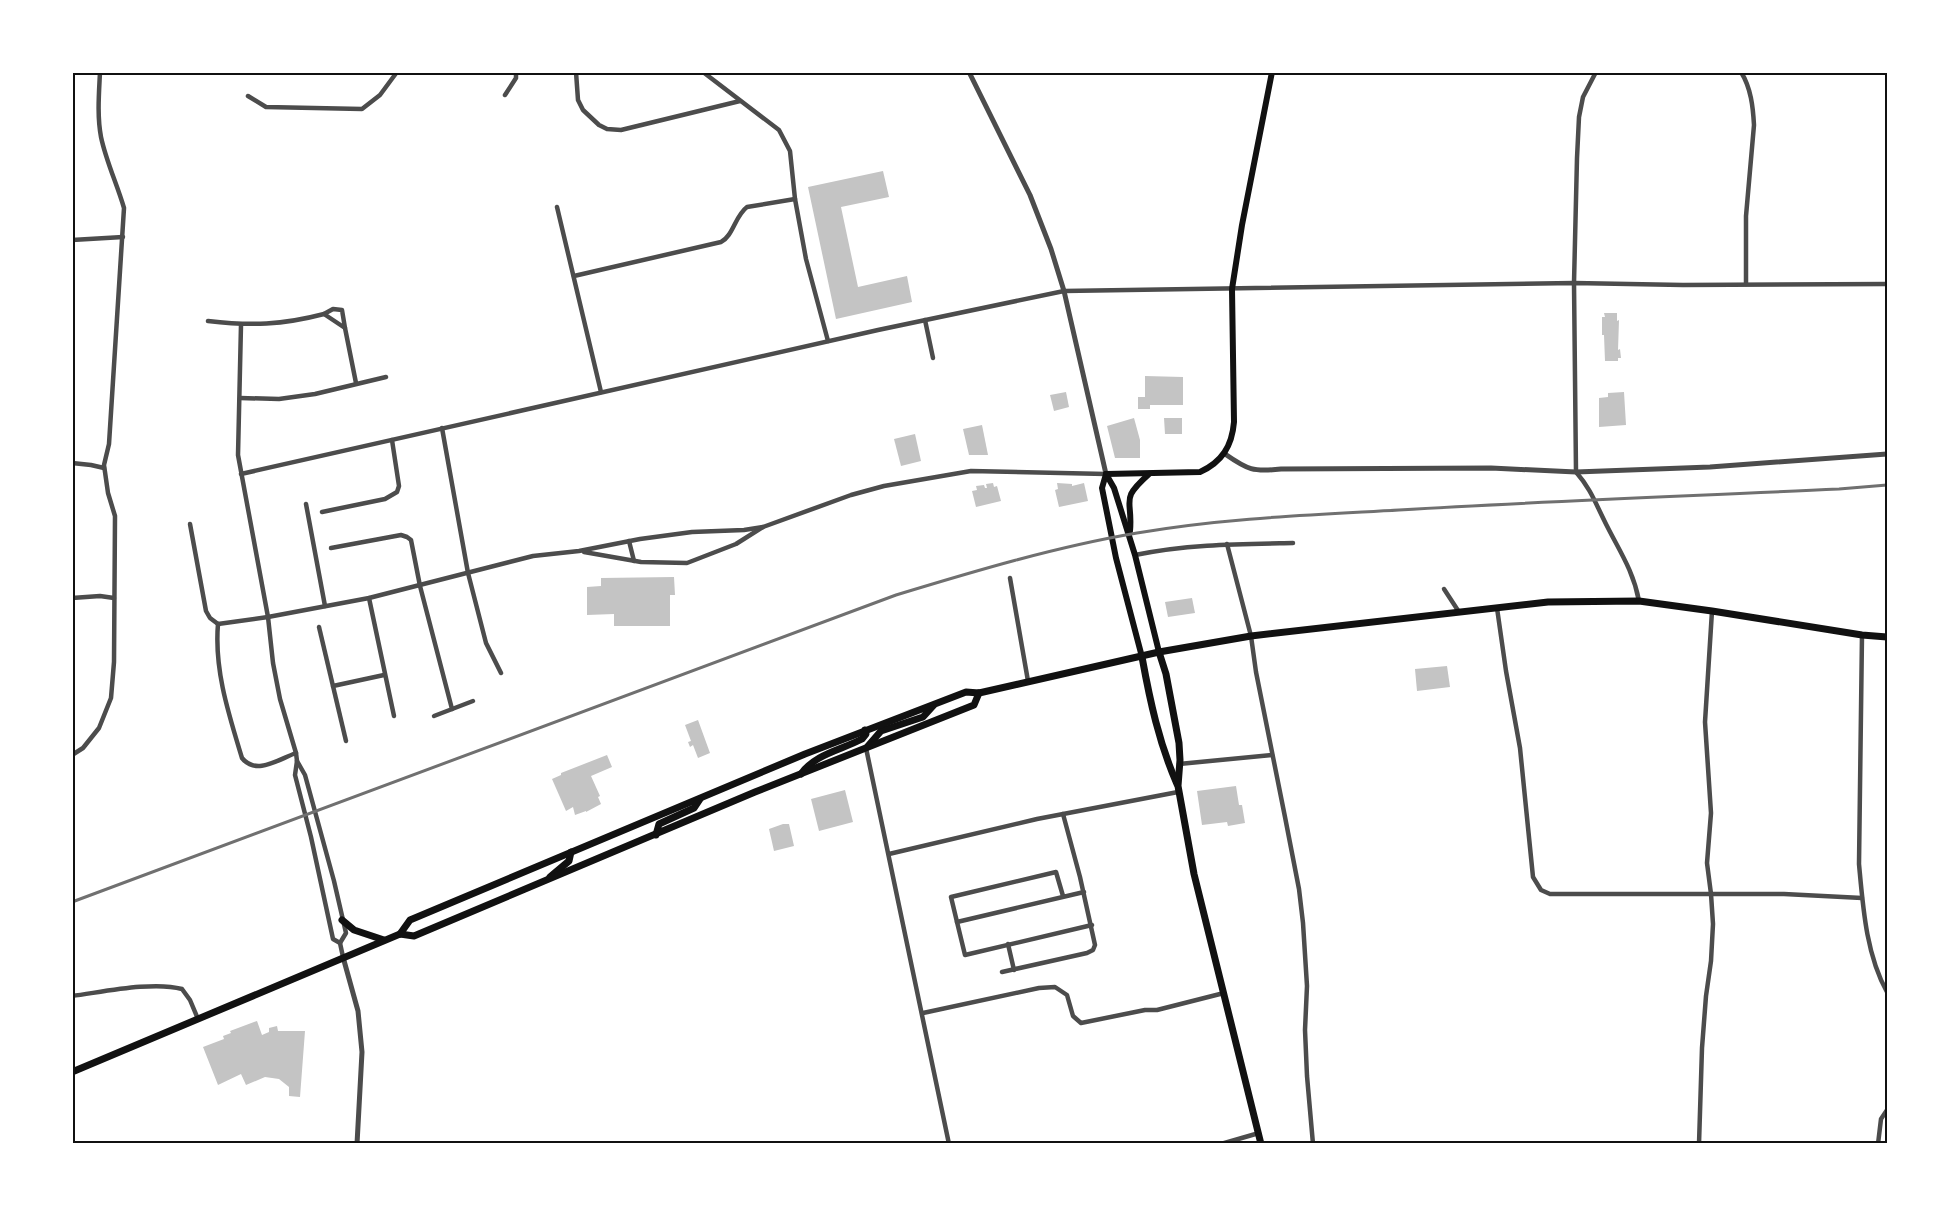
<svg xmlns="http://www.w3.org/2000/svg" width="1959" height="1216" viewBox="0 0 1959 1216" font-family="Ubuntu,sans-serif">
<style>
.building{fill:#c4c4c4}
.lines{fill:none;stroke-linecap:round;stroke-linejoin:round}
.minor{stroke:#4c4c4c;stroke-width:4.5}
.tertiary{stroke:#4c4c4c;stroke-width:5}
.secondary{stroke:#111;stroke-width:6}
.primary{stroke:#111;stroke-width:7}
.rail{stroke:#707070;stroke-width:3}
.neatline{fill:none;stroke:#111;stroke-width:2}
</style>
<rect width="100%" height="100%" fill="#fff"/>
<g class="building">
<polygon points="883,171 889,197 841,207 858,287 907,276 912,302 836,319 808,187"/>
<polygon points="1604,313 1617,313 1617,321 1619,320 1618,350 1620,349 1621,358 1618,358 1618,361 1605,361 1604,335 1602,335 1602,317 1605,317"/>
<polygon points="1145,376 1183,377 1183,405 1150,405 1150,409 1138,409 1138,397 1145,397"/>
<polygon points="1066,392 1069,407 1054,411 1050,395"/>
<polygon points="1624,392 1626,425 1599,427 1599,398 1608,397 1608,393"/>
<polygon points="1134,418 1140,440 1140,458 1115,458 1107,426"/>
<polygon points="1164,418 1182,418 1182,434 1165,434"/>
<polygon points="982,425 988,455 969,455 963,429"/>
<polygon points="915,434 921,461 901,466 894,439"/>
<polygon points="993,483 994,487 997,486 1001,501 976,507 972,491 977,490 976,486 984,485 985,488 987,488 986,484"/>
<polygon points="1057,483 1072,484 1072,486 1084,483 1088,501 1059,507 1055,490 1058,489"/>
<polygon points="674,577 675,595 670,595 670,626 614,626 614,614 587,615 587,587 601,586 601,578"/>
<polygon points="1192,598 1195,613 1168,617 1165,602"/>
<polygon points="1447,666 1450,687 1417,691 1415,669"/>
<polygon points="698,720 710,753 698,758 693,745 690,747 688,742 691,741 685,725"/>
<polygon points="607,755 612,767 591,776 600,796 598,797 601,804 586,812 586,811 575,815 573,807 566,811 552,779 561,775 561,773"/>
<polygon points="1236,786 1239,805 1242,805 1245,823 1228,826 1227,822 1202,825 1197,791"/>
<polygon points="845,790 853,822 819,831 811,799"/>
<polygon points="783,824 789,824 794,846 774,851 769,829"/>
<polygon points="257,1021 262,1035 269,1032 269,1028 277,1026 278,1031 305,1031 300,1097 289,1096 289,1087 279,1079 265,1077 246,1085 241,1074 218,1085 203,1047 224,1039 223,1036 231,1033 230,1031"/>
</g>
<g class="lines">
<g class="minor">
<polyline points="576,72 578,100 583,110 599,125 607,129 621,130 740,101"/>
<polyline points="703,72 779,130 790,151 795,199 806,259 828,341"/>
<path d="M1596 72 1583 97 1579 117 1577 158 1574 283 1576 472C1590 488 1595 502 1604 520 1618 549 1633 569 1639 601"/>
<path d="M1741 72C1751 88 1753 107 1754 125L1746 216V284"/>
<polyline points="505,95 516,78 516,72"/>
<polyline points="248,96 266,107 362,109 380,95 397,72"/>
<polyline points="557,207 601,392"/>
<polyline points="72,240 123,237"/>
<path d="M574 276 721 242C733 236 735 216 747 207L795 199"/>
<polyline points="324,314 333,309 342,310 345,328"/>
<polyline points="925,320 933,358"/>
<path d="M208 321C251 326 282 325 324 314L345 328 356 383"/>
<polyline points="241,325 238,455 268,617 273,663 280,699 296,753 297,761 295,775 311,837 333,939 340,943 343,957"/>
<polyline points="240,398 279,399 315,394 386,377"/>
<polyline points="442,428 468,573 486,643 501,673"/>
<polyline points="72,463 91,465 104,468"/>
<polyline points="241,474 878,330 1064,291 1574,283 1683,285 1887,284"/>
<polyline points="306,504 325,606"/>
<polyline points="322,512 385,499 397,492 399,486 392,440"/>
<polyline points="190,524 206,611 210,618 218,624"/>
<polyline points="629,541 634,561"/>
<polyline points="1227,544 1251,636 1256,672 1285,817 1299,889 1303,923 1307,986 1305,1030 1307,1076 1313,1144"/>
<polyline points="331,548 401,535 407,537 411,540 420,586 452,709"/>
<polyline points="584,552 641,562 687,563 736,544 763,527 851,495 884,486 971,471 1106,474"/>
<path d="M1135 555C1187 544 1240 544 1293 543"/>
<polyline points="1010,578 1028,681"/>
<polyline points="1444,589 1459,612"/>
<polyline points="72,598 100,596 114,598"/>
<polyline points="369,598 394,716"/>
<polyline points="1497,608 1506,671 1520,748 1533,877 1541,890 1550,894 1784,894 1862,898"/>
<polyline points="218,624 268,617 369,598 533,556 579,551 640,539 692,532 744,530 763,527"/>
<path d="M218 624C214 670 229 715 242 758 256 776 279 759 296 753"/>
<polyline points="319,627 346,741"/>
<path d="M1862 635 1859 864C1863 907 1866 954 1887 992"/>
<polyline points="333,686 384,675"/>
<polyline points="434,716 473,701"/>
<polyline points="866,748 949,1144"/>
<path d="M72 755 83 748 99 728 111 698 114 662 115 516 108 493 104 465 109 444 124 208C117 184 106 161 101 137 97 116 99 93 100 72"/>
<polyline points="297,761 305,775 334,881 346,933 340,943"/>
<polyline points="1179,764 1272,755"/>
<polyline points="889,854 1037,819 1178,792"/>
<polyline points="1063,896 1056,872 951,897 957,922 1084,892"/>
<polyline points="957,922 965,955 1092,925"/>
<polyline points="1008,944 1014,970"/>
<polyline points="1002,972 1087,953 1093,950 1095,945 1080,877 1063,814"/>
<path d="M72 996C103 992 153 981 182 989L190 1000 198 1019"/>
<polyline points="923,1013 1039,988 1055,987 1067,995 1073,1016 1081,1023 1145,1010 1157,1010 1224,993"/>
<polyline points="1221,1144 1259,1133"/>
<polyline points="1699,1144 1702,1048 1706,996 1711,961 1713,924 1711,894 1707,863 1711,813 1705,722 1712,611"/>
<polyline points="1878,1144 1881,1119 1887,1110"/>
</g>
<g class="tertiary">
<polyline points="969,72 1030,195 1051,249 1064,291 1106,474"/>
<path d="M1225 454C1248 470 1253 472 1281 469L1491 468 1576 472 1710 467 1887 454"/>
<polyline points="343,957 358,1011 362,1052 357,1144"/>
</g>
<g class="secondary">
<path d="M1106 474 1200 472C1222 462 1232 446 1234 422L1232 289 1242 225 1272 72"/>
<polyline points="1106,474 1102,488 1116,558 1142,657"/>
<polyline points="1106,474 1114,488 1135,555 1159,652"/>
<path d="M1130 531C1133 498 1119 501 1149 474"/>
</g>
<g class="primary">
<polyline points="1159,652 1166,674 1179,743 1180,760 1178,786 1194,874 1261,1144"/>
<path d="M1142 657C1150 701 1159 743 1177 784"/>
<polyline points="868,746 881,731 923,717 933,706"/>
<path d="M801 774C815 754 841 750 862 739L866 734 865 730"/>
<polyline points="656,835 659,824 694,808 700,799"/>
<polyline points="550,877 569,861 571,852"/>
<polyline points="342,920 354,930 384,940"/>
<polyline points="400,934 410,920 805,754 966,692 979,693 1159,652 1251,636 1548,602 1639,601 1712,611 1862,635 1887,637"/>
<polyline points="72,1072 400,934 414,936 755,792 974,705 979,693"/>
</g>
<path class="rail" d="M72 902 896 595C975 571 1055 547 1137 533 1224 518 1311 515 1399 510 1546 501 1692 496 1839 489L1887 485"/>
</g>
<rect width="1959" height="1216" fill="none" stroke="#ffffff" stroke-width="147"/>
<rect x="74" y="74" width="1812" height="1068" class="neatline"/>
</svg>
